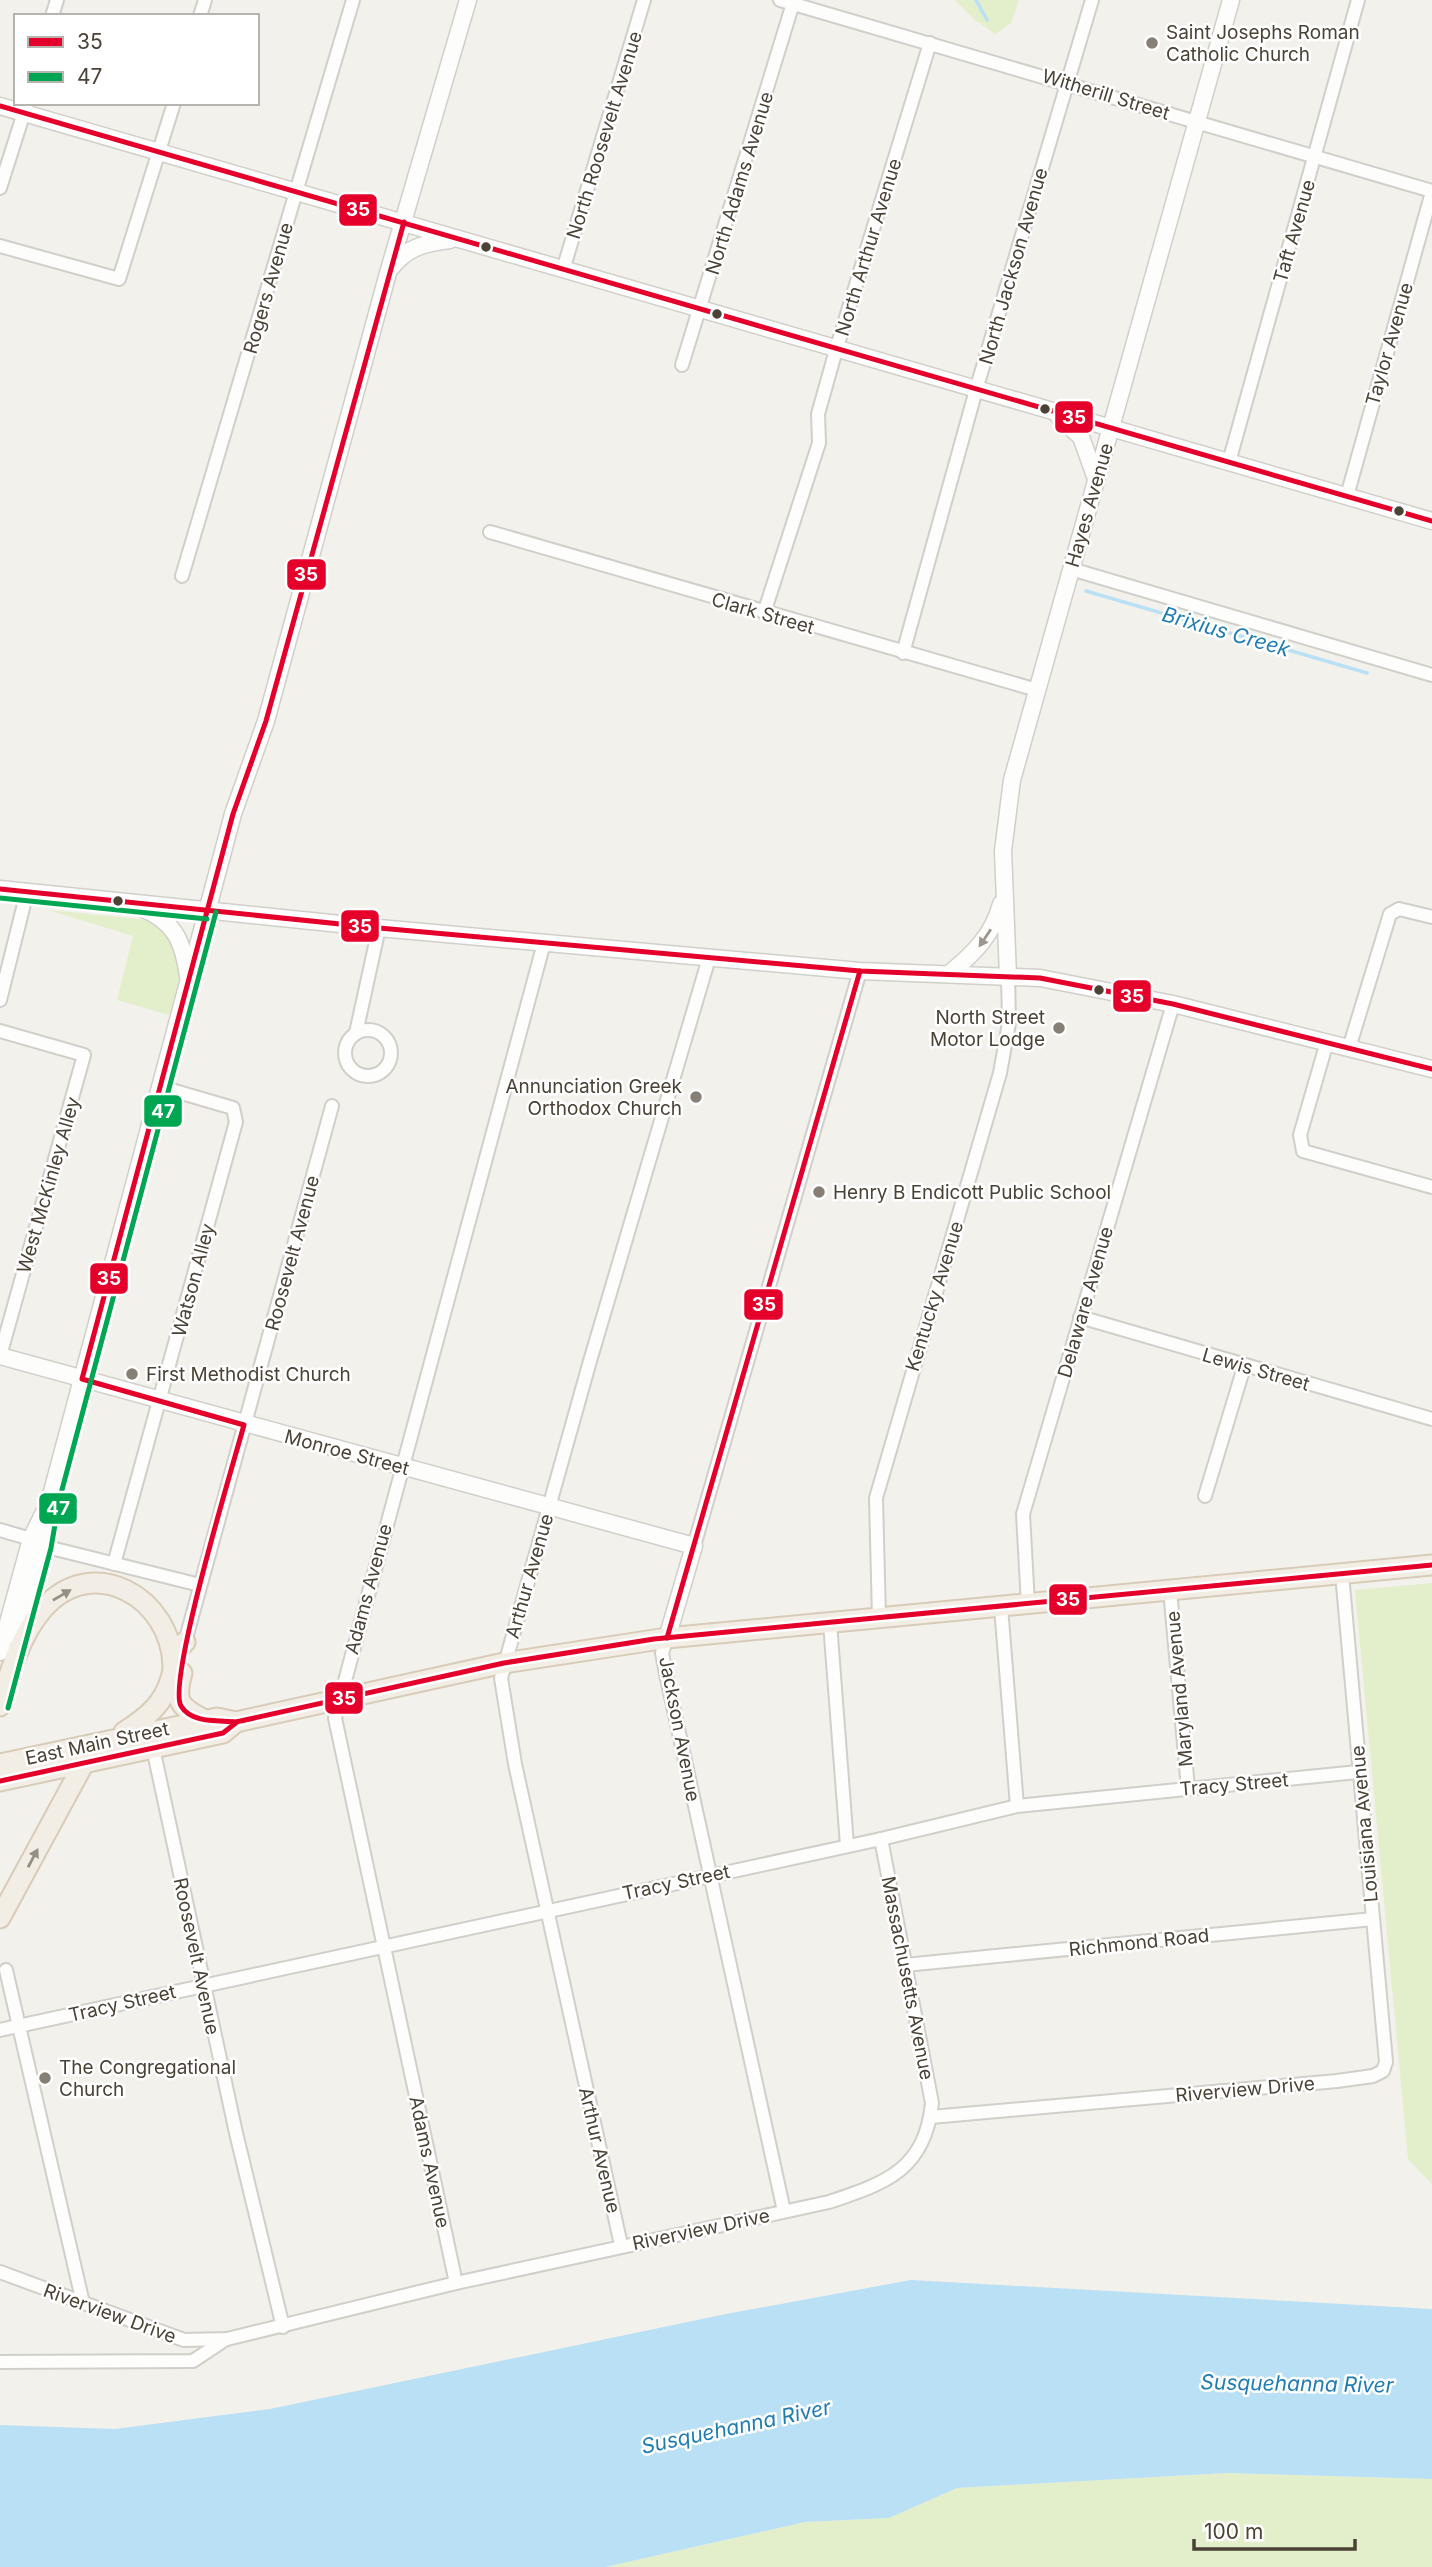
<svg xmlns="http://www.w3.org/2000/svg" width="1432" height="2567" viewBox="0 0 1432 2567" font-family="Inter,sans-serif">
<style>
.green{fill:#e2efca}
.water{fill:#b9e0f4}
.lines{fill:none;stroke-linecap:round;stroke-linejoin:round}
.stream{stroke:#b9e0f4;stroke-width:3.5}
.minor-casing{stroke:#d1cfca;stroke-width:16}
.tertiary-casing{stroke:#d1cfca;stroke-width:19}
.primary-casing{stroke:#d8ccb8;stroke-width:23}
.minor{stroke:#fdfdfc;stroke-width:12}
.tertiary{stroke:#fdfdfc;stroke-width:16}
.primary{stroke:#f2eee5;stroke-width:19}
.bus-1-casing{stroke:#fff;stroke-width:10}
.bus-2-casing{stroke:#fff;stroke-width:10}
.bus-1{stroke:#e4002b;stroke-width:5}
.bus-2{stroke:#00a651;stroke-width:5}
.oneway{fill:#9b968f}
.oneway2{fill:#968f85}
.poi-dot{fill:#867f76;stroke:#fff;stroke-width:2.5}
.bus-dot{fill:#4b4236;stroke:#fff;stroke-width:2.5}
.labels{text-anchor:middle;stroke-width:5;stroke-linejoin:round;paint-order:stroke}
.poi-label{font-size:19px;fill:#4b4236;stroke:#fff;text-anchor:start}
.street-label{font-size:19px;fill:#4b4236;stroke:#fff}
.water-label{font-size:21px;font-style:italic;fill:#207db2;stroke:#fff}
.line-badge{stroke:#fff;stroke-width:2.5}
.badge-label{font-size:19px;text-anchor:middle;font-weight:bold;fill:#fff}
</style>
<rect width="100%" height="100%" fill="#f3f1ec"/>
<g class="green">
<polygon points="955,0 1019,0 1011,23 995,34 975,20"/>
<polygon points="48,910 159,921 185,957 169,1015 117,1000 133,936"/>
<polygon points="1432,1583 1432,2184 1408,2159 1355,1590"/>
<polygon points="1227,2473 1432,2479 1432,2567 605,2567 805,2522 889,2518 957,2488"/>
</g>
<polygon class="water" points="911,2280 1432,2309 1432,2479 1227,2473 957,2488 889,2518 805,2522 605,2567 0,2567 0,2425 115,2429 270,2409 726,2314"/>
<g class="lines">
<g class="stream">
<polyline points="976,0 987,20"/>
<polyline points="1086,591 1367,673"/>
</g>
<g class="minor-casing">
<g id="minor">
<polyline points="780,0 1432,191"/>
<polyline points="52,16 57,0"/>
<polyline points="200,16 205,0"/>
<polyline points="0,188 27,103"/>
<polyline points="0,246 119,279 174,103"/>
<polyline points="563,270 644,0"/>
<polyline points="682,365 794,0"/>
<polyline points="1229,462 1358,0"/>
<polyline points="1347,496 1432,192"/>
<polyline points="490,532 1037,690"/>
<polyline points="1071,569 1432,675"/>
<polyline points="182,576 353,0"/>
<polyline points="764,613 819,443 818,414 836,350 930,43"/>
<polyline points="903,653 976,390 1092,0"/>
<polyline points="0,1000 27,892"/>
<circle cx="368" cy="1053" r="23"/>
<polyline points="0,1031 84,1055 0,1356"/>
<polyline points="356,1033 379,928"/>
<polyline points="1327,1042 1300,1135 1303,1151 1432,1187"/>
<polyline points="1349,1048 1390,914 1399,909 1432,917"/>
<polyline points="1080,1317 1432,1419"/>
<polyline points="1205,1496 1244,1367"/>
<polyline points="0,1530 31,1539"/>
<polyline points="43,1546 200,1585"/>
<polyline points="694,1546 860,971"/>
<polyline points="114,1564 236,1122 233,1108 161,1087"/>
<polyline points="1170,1590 1188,1788"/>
<polyline points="1028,1604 1023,1514 1173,1004"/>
<polyline points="1001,1607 1017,1806"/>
<polyline points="879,1618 876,1498 1000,1073 1009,1023 1008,976"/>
<polyline points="830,1623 847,1845"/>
<polyline points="667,1638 662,1653 666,1674 784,2211"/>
<polyline points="185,1642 332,1106"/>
<polyline points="153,1748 236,2133 283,2327"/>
<polyline points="905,1965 1373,1919"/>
<polyline points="6,1970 83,2303"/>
<polyline points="0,2030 881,1839 1017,1806 1358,1772"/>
<polyline points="931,2117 1337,2081 1373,2076 1383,2071 1386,2062 1342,1574"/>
<polyline points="621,2245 515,1764 501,1678 590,1361 709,958"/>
<path d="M0 2272 184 2340 227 2339 456 2283 829 2202C886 2183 925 2170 932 2103L881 1839"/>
<polyline points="456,2283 335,1718 544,943"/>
<polyline points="0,2362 193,2361 226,2339"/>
</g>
</g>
<g class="tertiary-casing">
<g id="tertiary">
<polyline points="0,106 1432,521"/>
<path d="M391 268C407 247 425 243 450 240"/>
<polyline points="1059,417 1081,437 1095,476"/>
<polyline points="0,889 379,928 860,971 1040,978 1173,1004 1432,1069"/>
<path d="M141 908C175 921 183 942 188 976"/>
<path d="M949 974C973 954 993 935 1001 904"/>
<polyline points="1008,976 1003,851 1012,780 1231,0"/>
<polyline points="0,1356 694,1546 667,1638"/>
<polyline points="18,1640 43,1546 50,1499 233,814 266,721 388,273 468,0"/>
<polyline points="0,1652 31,1539 43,1514"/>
</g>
</g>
<g class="primary-casing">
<g id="primary">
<path d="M182 1673C174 1701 179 1707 205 1720"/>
<path d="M0 1706C9 1674 20 1635 43 1609 92 1552 172 1597 173 1667"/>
<path d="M124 1732C146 1718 164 1704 171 1678 175 1665 174 1651 185 1642"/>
<polyline points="0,1764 217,1718 236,1722 504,1663 667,1638 1432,1565"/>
<polyline points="0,1781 223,1733 236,1722"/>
<polyline points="0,1918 84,1763"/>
</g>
</g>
<use href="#minor" class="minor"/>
<use href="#tertiary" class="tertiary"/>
<use href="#primary" class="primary"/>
<g class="bus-1-casing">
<g id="bus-1">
<polyline points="0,106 1432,521"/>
<path d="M404 222 266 721 233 814 82 1379 244 1425C233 1465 167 1682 181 1706 192 1724 219 1720 236 1722L504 1663 654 1639 1432 1565"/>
<polyline points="0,889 379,928 860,971 1040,978 1173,1004 1432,1069"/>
<polyline points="667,1638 860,971"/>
<polyline points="0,1781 223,1733 237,1722"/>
</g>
</g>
<g class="bus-2-casing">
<g id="bus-2">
<polyline points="0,898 207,919"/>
<polyline points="8,1708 51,1548 59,1501 216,912"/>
</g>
</g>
<use href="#bus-1" class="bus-1"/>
<use href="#bus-2" class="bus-2"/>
</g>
<defs><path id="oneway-solid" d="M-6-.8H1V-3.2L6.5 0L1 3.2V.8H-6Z" transform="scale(1.75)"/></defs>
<use class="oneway" href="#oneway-solid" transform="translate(985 938) rotate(124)"/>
<g class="oneway2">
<use href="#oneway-solid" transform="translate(62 1595) rotate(-30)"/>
<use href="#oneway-solid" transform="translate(33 1858) rotate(-62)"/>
</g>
<g class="poi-dot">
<circle cx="1152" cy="43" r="7"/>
<circle cx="1059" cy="1028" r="7"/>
<circle cx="696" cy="1097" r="7"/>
<circle cx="819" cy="1192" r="7"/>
<circle cx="132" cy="1374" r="7"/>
<circle cx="45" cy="2078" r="7"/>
</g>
<g class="bus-dot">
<circle cx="486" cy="247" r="6"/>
<circle cx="717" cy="314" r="6"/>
<circle cx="1045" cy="409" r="6"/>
<circle cx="1399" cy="511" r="6"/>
<circle cx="118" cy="901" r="6"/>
<circle cx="1099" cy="990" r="6"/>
</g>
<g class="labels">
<g class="poi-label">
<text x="1166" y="39">Saint Josephs Roman<tspan x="1166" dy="22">Catholic Church</tspan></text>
<text x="1045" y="1024" text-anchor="end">North Street<tspan x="1045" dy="22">Motor Lodge</tspan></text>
<text x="682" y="1093" text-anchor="end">Annunciation Greek<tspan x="682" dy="22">Orthodox Church</tspan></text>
<text x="833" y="1199">Henry B Endicott Public School</text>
<text x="146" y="1381">First Methodist Church</text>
<text x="59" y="2074">The Congregational<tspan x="59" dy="22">Church</tspan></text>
</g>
<g class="street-label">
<text transform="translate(1106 94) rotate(17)" y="7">Witherill Street</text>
<text transform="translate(604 135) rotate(-73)" y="7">North Roosevelt Avenue</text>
<text transform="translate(739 183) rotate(-73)" y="7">North Adams Avenue</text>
<text transform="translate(1294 231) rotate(-74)" y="7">Taft Avenue</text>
<text transform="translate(868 247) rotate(-73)" y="7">North Arthur Avenue</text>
<text transform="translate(1013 266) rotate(-74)" y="7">North Jackson Avenue</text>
<text transform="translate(268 288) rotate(-74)" y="7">Rogers Avenue</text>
<text transform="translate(1389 344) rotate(-74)" y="7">Taylor Avenue</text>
<text transform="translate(1089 505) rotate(-74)" y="7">Hayes Avenue</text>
<text transform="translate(763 613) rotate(16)" y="7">Clark Street</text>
<text transform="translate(48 1185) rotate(-74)" y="7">West McKinley Alley</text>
<text transform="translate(292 1253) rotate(-75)" y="7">Roosevelt Avenue</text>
<text transform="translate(193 1280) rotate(-75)" y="7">Watson Alley</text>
<text transform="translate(934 1296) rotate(-73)" y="7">Kentucky Avenue</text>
<text transform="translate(1085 1302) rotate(-74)" y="7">Delaware Avenue</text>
<text transform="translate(1256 1369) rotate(16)" y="7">Lewis Street</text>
<text transform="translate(347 1452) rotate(15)" y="7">Monroe Street</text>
<text transform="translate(529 1576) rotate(-74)" y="7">Arthur Avenue</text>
<text transform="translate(368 1589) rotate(-75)" y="7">Adams Avenue</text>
<text transform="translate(1179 1689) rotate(-95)" y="7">Maryland Avenue</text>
<text transform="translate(680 1729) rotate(79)" y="7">Jackson Avenue</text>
<text transform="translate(97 1743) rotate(-12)" y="7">East Main Street</text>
<text transform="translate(1234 1784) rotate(-5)" y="7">Tracy Street</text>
<text transform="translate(1364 1824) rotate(-95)" y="7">Louisiana Avenue</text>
<text transform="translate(676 1882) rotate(-12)" y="7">Tracy Street</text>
<text transform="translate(1139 1942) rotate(-6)" y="7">Richmond Road</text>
<text transform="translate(197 1956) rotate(78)" y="7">Roosevelt Avenue</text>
<text transform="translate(908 1978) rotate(79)" y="7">Massachusetts Avenue</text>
<text transform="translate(122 2003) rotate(-13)" y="7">Tracy Street</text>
<text transform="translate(1245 2089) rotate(-5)" y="7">Riverview Drive</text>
<text transform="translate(600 2150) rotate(77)" y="7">Arthur Avenue</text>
<text transform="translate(430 2162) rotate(78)" y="7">Adams Avenue</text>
<text transform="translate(701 2229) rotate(-12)" y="7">Riverview Drive</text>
<text transform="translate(110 2313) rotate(20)" y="7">Riverview Drive</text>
</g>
<g class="water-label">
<text transform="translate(1226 632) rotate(16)" y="7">Brixius Creek</text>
<text transform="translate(1297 2384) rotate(1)" y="7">Susquehanna River</text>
<text transform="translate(736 2427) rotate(-12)" y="7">Susquehanna River</text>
</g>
</g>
<g class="line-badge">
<rect x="338" y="193" width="40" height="34" rx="7" fill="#e4002b"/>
<rect x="1054" y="400" width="40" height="34" rx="7" fill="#e4002b"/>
<rect x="286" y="558" width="41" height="33" rx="7" fill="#e4002b"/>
<rect x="340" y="909" width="40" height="34" rx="7" fill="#e4002b"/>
<rect x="1112" y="979" width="40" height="34" rx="7" fill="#e4002b"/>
<rect x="143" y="1094" width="40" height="34" rx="7" fill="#00a651"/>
<rect x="89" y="1262" width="40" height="33" rx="7" fill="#e4002b"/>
<rect x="743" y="1288" width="41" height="33" rx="7" fill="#e4002b"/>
<rect x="38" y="1492" width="40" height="33" rx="7" fill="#00a651"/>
<rect x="1048" y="1583" width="40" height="33" rx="7" fill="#e4002b"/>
<rect x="324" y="1681" width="40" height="34" rx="7" fill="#e4002b"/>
</g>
<g class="badge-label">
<text x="358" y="216">35</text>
<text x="1074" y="424">35</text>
<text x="306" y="581">35</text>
<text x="360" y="933">35</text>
<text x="1132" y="1003">35</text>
<text x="163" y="1118">47</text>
<text x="109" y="1285">35</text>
<text x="764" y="1311">35</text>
<text x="58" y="1515">47</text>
<text x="1068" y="1606">35</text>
<text x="344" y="1705">35</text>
</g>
<rect x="14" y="14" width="245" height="91" fill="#ffffff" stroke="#b7b3af" stroke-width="2"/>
<rect x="28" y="37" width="35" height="10" fill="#e4002b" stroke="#b7b3af" stroke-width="2"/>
<text x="77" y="49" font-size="21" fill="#4b4236">35</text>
<rect x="28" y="72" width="35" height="10" fill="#00a651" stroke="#b7b3af" stroke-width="2"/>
<text x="77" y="84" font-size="21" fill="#4b4236">47</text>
<path d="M1194 2539v10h161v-10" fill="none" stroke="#4b4236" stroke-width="3.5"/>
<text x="1204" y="2539" font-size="21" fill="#4b4236" stroke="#ffffff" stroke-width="5" paint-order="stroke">100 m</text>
</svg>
